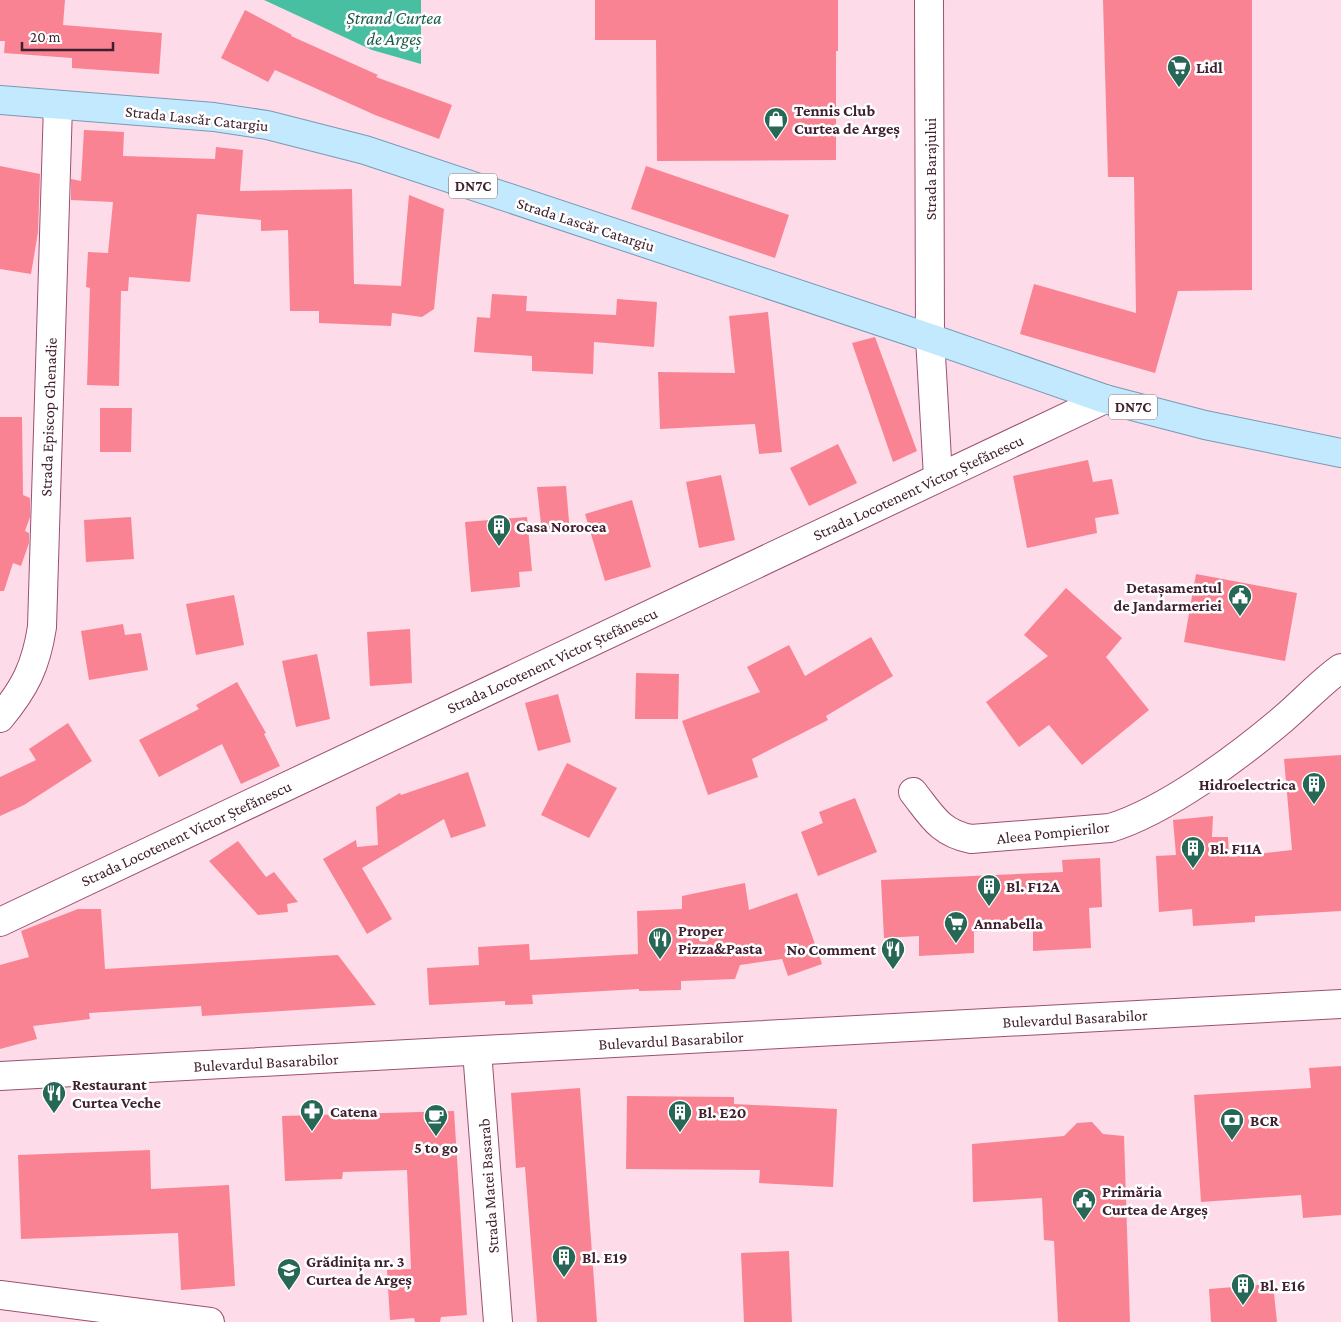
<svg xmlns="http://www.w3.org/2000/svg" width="1341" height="1322" viewBox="0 0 1341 1322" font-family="'Crimson Pro',serif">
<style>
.water{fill:#48bfa0}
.building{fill:#f98393}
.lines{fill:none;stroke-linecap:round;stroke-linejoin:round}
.street-casing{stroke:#9c5072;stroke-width:30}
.secondary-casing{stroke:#9c5072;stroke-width:30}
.primary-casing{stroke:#7a99b5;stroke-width:30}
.street{stroke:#fff;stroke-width:28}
.secondary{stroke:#fff;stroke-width:28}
.primary{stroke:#c2e9fe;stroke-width:28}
.labels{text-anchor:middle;stroke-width:5;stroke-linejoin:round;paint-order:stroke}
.shield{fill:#fff;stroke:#79626c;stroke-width:1}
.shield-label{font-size:15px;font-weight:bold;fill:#3f1e2d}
.poi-label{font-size:16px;font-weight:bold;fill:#3f1e2d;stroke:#fff;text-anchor:start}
.street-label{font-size:16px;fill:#3f1e2d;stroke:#fff}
.water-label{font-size:18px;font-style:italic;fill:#1b5b4b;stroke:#fff}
</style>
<rect width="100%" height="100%" fill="#fedbe8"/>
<polygon class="water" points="264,0 421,0 421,64 372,50"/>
<g class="building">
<polygon points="0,0 65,0 63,25 162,33 159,74 72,68 72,58 4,53 5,41 0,41"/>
<polygon points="595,0 838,0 838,51 836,51 836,160 657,161 656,40 595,40"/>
<polygon points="1103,0 1252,0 1252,290 1178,291 1155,373 1020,334 1034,284 1136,313 1134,177 1108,177"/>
<polygon points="245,10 292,35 291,36 378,75 376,77 452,105 439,139 375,115 275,70 268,82 221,58"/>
<polygon points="84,130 124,132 123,156 215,159 216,147 243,150 240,191 352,189 354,284 401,286 409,195 444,209 434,309 422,317 392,313 391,326 319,323 319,311 290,311 288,230 261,231 261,220 197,214 190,282 129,277 128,291 121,291 119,386 87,385 90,288 86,287 88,252 108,253 113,202 71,200 71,179 81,181"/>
<polygon points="0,166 40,174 38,232 31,274 0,269"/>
<polygon points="646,166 789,215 775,258 631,209"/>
<polygon points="492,294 527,296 526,311 616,315 617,299 657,302 654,347 594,342 593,374 532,371 532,356 474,352 477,317 490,318"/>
<polygon points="768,312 782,452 759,454 755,424 660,429 658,372 735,373 729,316"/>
<polygon points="875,337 917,451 893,462 852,343"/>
<polygon points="100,408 132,408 131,452 100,452"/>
<polygon points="0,417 22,417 23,495 30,498 30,517 25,531 29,533 29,543 21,566 13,563 4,591 0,591"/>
<polygon points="838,444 857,483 809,506 790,468"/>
<polygon points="1088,460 1093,482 1112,479 1119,514 1095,518 1097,533 1027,548 1013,476"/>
<polygon points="721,475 735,540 699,548 686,482"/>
<polygon points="566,486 570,533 542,533 537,487"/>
<polygon points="632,500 651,567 605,581 585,514"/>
<polygon points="131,517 134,559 86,562 84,520"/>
<polygon points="527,517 532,571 519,572 520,587 471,592 465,522"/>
<polygon points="1196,574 1297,593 1285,661 1184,642"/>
<polygon points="1066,588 1122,638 1106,657 1149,710 1082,765 1049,725 1019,747 986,702 1048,656 1024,635"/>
<polygon points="234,595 244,645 196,655 186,604"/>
<polygon points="123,624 125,635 141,633 148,670 89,680 81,631"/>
<polygon points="410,629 412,683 370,686 367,632"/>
<polygon points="871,637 893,676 826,716 828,720 752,759 758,777 708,795 682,721 760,692 747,667 789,645 805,676"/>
<polygon points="317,654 330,719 296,727 282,661"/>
<polygon points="636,673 679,674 678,719 635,719"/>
<polygon points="237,682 266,733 264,734 280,766 241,784 222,744 159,777 139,740 199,709 196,705"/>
<polygon points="558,694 571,742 538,751 525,703"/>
<polygon points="68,723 92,761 24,805 0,816 0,777 36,760 29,749"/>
<polygon points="1341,755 1341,911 1255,916 1255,922 1193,926 1192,909 1159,912 1156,856 1176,855 1173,820 1213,816 1212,837 1228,837 1229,857 1292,850 1284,759"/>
<polygon points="567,763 617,788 589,838 541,815"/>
<polygon points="468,772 486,826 451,838 444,819 362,868 392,919 367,934 323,859 356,840 357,847 378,845 376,807 400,793 401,795"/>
<polygon points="855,798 877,852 818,876 801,832 823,823 819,812"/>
<polygon points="238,841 266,877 274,872 298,902 287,904 288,912 258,915 209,861"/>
<polygon points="1100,858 1102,907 1089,908 1091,948 1033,951 1033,929 974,932 974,953 919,956 919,936 884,938 881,880 1063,872 1062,860"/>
<polygon points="745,883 749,910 797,893 822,964 788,976 782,959 740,965 735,979 681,981 681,990 639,991 639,989 532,995 533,1004 505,1005 505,1001 429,1005 427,968 479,965 478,947 529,944 530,960 638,954 637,911 682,909 682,896"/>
<polygon points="78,909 101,909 105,969 338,955 376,1005 202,1016 201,1006 89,1013 90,1019 33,1026 37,1039 0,1049 0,965 29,957 21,931"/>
<polygon points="1341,1066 1341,1215 1303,1218 1301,1195 1201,1202 1194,1095 1311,1088 1309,1068"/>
<polygon points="580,1088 597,1322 537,1322 525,1167 516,1168 511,1093"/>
<polygon points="627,1096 734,1097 734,1104 837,1109 833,1187 759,1183 760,1170 626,1169"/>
<polygon points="454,1111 467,1315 441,1317 440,1322 415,1322 414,1318 390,1320 387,1270 411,1269 407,1170 343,1172 342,1179 285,1181 282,1116"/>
<polygon points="1092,1122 1103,1134 1124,1136 1130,1322 1058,1322 1054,1241 1044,1240 1042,1198 973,1202 972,1144 1064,1136 1077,1123"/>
<polygon points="150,1150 151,1189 229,1185 235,1286 181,1290 178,1233 21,1239 18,1155"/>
<polygon points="789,1251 792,1322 744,1322 741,1253"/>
<polygon points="1273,1284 1277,1322 1211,1322 1209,1289"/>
</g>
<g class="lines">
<g class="street-casing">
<g id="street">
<polyline points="929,0 930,338 938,477"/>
<path d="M0 718C25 688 36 666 42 627L58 105"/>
<path d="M913 792C932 816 940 833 971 839L1110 828C1166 811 1238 757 1283 719 1303 702 1320 683 1341 668"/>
<polyline points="477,1051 498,1322"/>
</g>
</g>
<g class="secondary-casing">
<g id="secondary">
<polyline points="0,922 1105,399"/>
<polyline points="0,1076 1341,1004"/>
<polyline points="0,1295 210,1322"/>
</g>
</g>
<g class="primary-casing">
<polyline id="primary" points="0,100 214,117 267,125 365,150 930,338 1105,399 1205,425 1341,453"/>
</g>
<use href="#street" class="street"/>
<use href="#secondary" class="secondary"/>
<use href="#primary" class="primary"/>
</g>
<defs>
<g id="supermarket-pin" transform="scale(1.25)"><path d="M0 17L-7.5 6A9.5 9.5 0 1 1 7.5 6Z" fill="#266756" stroke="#fff"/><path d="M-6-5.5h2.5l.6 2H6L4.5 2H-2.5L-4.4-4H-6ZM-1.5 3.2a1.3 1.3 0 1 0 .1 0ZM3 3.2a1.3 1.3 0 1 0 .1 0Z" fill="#fff"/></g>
<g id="shop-pin" transform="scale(1.25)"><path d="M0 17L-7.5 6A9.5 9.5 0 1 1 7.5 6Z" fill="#266756" stroke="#fff"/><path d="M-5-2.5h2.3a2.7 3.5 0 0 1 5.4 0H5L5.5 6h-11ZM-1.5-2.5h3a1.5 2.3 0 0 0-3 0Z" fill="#fff"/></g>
<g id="building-pin" transform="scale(1.25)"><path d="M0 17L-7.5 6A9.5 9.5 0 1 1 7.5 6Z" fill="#266756" stroke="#fff"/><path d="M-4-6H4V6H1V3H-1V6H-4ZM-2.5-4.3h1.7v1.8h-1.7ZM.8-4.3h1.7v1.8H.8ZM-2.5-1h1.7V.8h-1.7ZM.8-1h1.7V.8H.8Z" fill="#fff"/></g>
<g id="civic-pin" transform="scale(1.25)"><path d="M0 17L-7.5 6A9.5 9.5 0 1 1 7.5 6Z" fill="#266756" stroke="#fff"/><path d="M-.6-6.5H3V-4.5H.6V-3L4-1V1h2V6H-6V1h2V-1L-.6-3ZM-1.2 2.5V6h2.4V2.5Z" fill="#fff"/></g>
<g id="restaurant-pin" transform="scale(1.25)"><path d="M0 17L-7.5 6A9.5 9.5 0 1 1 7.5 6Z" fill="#266756" stroke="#fff"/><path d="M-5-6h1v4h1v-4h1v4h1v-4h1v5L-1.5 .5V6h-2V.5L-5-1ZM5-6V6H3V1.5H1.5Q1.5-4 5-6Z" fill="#fff"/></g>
<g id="pharmacy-pin" transform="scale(1.25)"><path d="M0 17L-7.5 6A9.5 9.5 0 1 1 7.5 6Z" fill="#266756" stroke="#fff"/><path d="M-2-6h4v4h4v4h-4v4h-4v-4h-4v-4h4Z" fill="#fff"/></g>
<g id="cafe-pin" transform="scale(1.25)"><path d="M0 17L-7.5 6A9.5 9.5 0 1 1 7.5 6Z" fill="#266756" stroke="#fff"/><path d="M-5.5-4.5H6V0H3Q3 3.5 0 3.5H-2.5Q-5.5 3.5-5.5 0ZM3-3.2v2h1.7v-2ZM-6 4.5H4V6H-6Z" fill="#fff"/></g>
<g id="bank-pin" transform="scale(1.25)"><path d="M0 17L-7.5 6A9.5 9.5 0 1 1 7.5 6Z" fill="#266756" stroke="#fff"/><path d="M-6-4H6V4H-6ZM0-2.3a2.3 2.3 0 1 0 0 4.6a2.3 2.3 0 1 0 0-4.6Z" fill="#fff"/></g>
<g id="school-pin" transform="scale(1.25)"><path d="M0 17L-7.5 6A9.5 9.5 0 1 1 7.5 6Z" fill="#266756" stroke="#fff"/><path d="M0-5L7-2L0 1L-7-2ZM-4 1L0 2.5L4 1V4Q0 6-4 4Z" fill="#fff"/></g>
</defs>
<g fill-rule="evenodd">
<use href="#supermarket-pin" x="1179" y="67"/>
<use href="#shop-pin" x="776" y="119"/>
<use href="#building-pin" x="499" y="526"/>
<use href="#civic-pin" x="1240" y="596"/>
<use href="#building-pin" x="1314" y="784"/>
<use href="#building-pin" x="1193" y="848"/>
<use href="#building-pin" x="989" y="886"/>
<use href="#supermarket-pin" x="956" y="923"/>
<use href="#restaurant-pin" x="660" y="939"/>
<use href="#restaurant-pin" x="893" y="949"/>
<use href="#restaurant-pin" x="54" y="1093"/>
<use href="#pharmacy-pin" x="312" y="1111"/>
<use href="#building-pin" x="680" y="1112"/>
<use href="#cafe-pin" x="436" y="1116"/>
<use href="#bank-pin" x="1232" y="1120"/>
<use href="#civic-pin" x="1084" y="1200"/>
<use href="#building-pin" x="564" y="1257"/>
<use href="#school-pin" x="289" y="1270"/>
<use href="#building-pin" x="1243" y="1285"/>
</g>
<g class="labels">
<g class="shield">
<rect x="449" y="173.5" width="48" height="25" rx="4"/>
<rect x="1109" y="394.5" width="48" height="25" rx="4"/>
</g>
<g class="shield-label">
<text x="473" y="191">DN7C</text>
<text x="1133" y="412">DN7C</text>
</g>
<g class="poi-label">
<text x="1196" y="73">Lidl</text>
<text x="794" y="116">Tennis Club<tspan x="794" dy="18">Curtea de Argeș</tspan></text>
<text x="516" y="532">Casa Norocea</text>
<text x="1222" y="593" text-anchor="end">Detașamentul<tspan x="1222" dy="18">de Jandarmeriei</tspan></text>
<text x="1296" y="790" text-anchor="end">Hidroelectrica</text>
<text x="1210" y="854">Bl. F11A</text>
<text x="1006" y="892">Bl. F12A</text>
<text x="974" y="929">Annabella</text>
<text x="678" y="936">Proper<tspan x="678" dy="18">Pizza&amp;Pasta</tspan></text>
<text x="876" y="955" text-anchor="end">No Comment</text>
<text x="72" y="1090">Restaurant<tspan x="72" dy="18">Curtea Veche</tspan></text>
<text x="330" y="1117">Catena</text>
<text x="698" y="1118">Bl. E20</text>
<text x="1250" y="1126">BCR</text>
<text x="436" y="1153" text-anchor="middle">5 to go</text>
<text x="1102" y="1197">Primăria<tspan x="1102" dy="18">Curtea de Argeș</tspan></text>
<text x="582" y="1263">Bl. E19</text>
<text x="306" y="1267">Grădinița nr. 3<tspan x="306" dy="18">Curtea de Argeș</tspan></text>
<text x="1260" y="1291">Bl. E16</text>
</g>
<g class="street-label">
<text transform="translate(197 118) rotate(6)" y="6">Strada Lascăr Catargiu</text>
<text transform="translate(930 169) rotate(-90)" y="6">Strada Barajului</text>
<text transform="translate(586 224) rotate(18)" y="6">Strada Lascăr Catargiu</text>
<text transform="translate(48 417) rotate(-88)" y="6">Strada Episcop Ghenadie</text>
<text transform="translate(918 487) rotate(-25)" y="6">Strada Locotenent Victor Ștefănescu</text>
<text transform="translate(552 660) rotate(-25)" y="6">Strada Locotenent Victor Ștefănescu</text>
<text transform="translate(1053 832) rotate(-6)" y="6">Aleea Pompierilor</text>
<text transform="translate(186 833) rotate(-25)" y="6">Strada Locotenent Victor Ștefănescu</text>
<text transform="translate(1075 1018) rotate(-3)" y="6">Bulevardul Basarabilor</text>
<text transform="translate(671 1040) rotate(-3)" y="6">Bulevardul Basarabilor</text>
<text transform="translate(266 1062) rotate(-3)" y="6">Bulevardul Basarabilor</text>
<text transform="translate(488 1186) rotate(-94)" y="6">Strada Matei Basarab</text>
</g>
<g class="water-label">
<text x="394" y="24">Ștrand Curtea<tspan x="394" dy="21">de Argeș</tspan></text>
</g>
</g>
<path d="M22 42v8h91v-8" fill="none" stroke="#3f1e2d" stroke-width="2.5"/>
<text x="30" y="42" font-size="15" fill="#3f1e2d" stroke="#ffffff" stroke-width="4" paint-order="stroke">20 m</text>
</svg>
